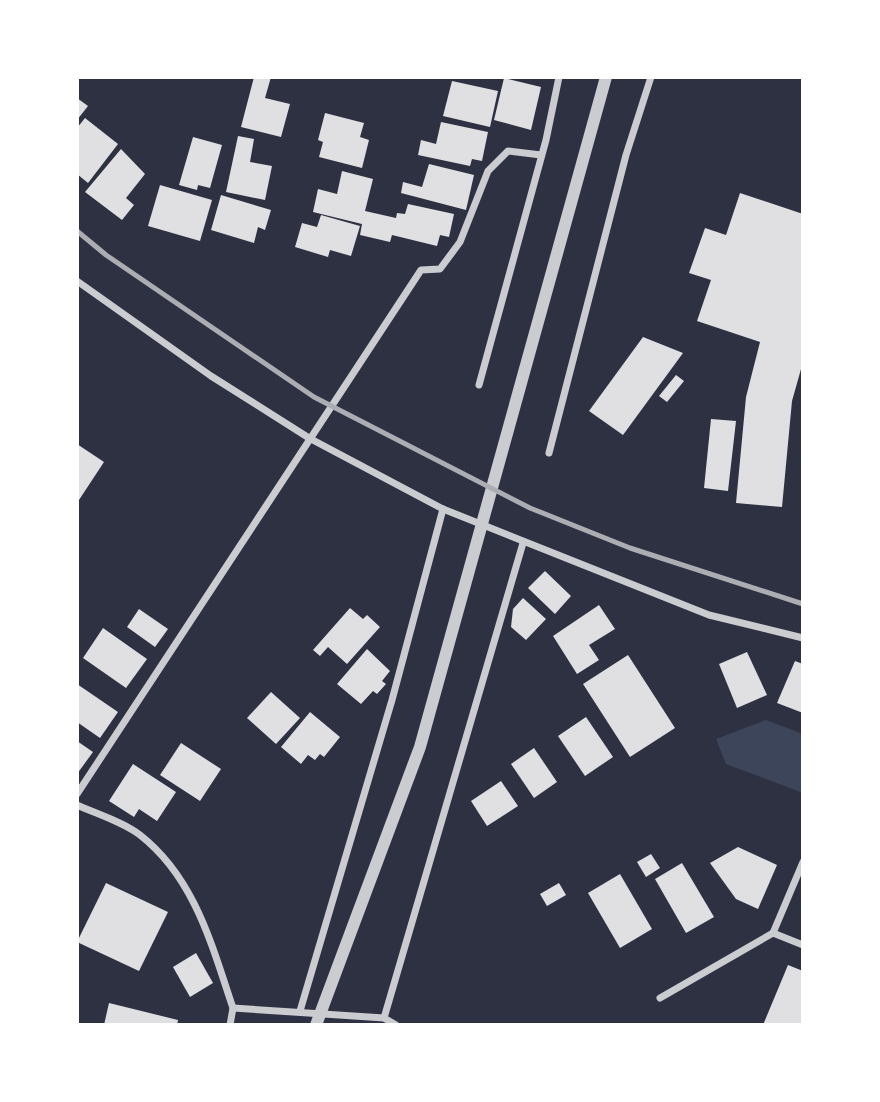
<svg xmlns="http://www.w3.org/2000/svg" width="880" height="1102" viewBox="0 0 880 1102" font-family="'Archivo Narrow',sans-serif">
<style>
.green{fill:#3c4559}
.building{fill:#e0e0e3}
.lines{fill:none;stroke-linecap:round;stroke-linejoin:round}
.minor{stroke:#caccd0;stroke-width:7}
.tertiary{stroke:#caccd0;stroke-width:12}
.rail{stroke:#abadb3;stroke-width:5}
</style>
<rect width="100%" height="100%" fill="#2d3142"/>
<polygon class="green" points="766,720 803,734 803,793 726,764 716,739"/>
<g class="building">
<polygon points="254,77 271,77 265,98 290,104 281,137 241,127"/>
<polygon points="504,78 541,87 531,130 494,120"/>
<polygon points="452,81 498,91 490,127 443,116"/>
<polygon points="77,98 88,106 77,120"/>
<polygon points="325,113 364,123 360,137 369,140 362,168 319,157 323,142 318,140"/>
<polygon points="85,118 118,144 88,183 77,174 77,128"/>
<polygon points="441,122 488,132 482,161 472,159 470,166 418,155 421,140 436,144"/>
<polygon points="238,136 254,139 250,162 272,166 265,200 226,192"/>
<polygon points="193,137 222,145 210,188 198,185 197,190 179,185"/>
<polygon points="121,149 145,174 126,198 134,205 122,220 85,192"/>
<polygon points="429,164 474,175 466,210 401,193 403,182 422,187"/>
<polygon points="342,171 373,179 365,211 396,218 397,213 405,214 408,204 454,214 449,237 440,235 437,246 392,235 390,242 360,235 362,224 313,212 318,189 337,194"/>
<polygon points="160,185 212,200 200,241 148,226"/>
<polygon points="740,193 803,214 803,362 792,401 782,507 736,503 746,397 760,342 697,321 711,280 689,273 705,228 726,235"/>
<polygon points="221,195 271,210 265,230 258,227 254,243 211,230"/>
<polygon points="321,215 360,226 351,256 330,250 328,257 295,247 302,223 317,227"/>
<polygon points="643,337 683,353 623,435 589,411"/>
<polygon points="676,375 684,381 667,402 659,396"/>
<polygon points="711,419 736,421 728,491 704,488"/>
<polygon points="77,444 104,462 77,503"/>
<polygon points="545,571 571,596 555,614 528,588"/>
<polygon points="523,598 546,619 526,640 511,627 513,609"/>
<polygon points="599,605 615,629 589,645 599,660 577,674 553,636"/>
<polygon points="350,608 363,619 367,615 380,627 347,664 328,647 320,656 313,650"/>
<polygon points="139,609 168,629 155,647 127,627"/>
<polygon points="103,628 147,659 126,688 83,658"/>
<polygon points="367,649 390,671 382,681 386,684 377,694 373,691 361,704 337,684"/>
<polygon points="747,652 767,695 737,708 719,664"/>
<polygon points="628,655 675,728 630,757 583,684"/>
<polygon points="795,661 803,664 803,713 777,703"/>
<polygon points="77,684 118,712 100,738 77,722"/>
<polygon points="271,692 300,718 276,744 247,718"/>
<polygon points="310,712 340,737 324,757 320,754 315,760 308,755 301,764 281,747"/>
<polygon points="586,717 613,757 585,776 558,736"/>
<polygon points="77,741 93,752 77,774"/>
<polygon points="181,743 221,769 200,801 160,775"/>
<polygon points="534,748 557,782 534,798 511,764"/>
<polygon points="133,764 176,792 157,821 139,809 134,817 109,801"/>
<polygon points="501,781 518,806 487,826 471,801"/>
<polygon points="738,847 777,865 758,909 736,899 710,863"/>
<polygon points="651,854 660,868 646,877 637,862"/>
<polygon points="682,863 714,917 686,933 655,879"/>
<polygon points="620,874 652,929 620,948 588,893"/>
<polygon points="106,883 168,912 139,971 77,942"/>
<polygon points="559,883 566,895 547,906 540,894"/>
<polygon points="196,953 213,983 190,997 173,967"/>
<polygon points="788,965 803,971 803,1025 763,1025"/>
<polygon points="109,1003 178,1020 177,1025 104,1025"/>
</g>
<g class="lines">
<g class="minor">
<polyline points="77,281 211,376 309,438 443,509 709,615 803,638"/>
<polyline points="479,385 546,140 559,77"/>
<polyline points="549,453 626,155 651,77"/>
<polyline points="77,794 421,270 440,269 460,242 488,171 508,151 541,155"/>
<path d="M77 805C97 814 123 822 140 835 195 878 212 946 233 1008L230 1025"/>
<polyline points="803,862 773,933 803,945"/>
<polyline points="660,998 773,933"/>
<polyline points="233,1008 384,1018 396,1025"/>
<polyline points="300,1011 392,700 443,509"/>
<polyline points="384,1018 523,543"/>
</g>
<polyline class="tertiary" points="316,1025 420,747 606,77"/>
<polyline class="rail" points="77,231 106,255 314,397 530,508 630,548 803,604"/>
</g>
<rect width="880" height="1102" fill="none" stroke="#ffffff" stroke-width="158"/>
</svg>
